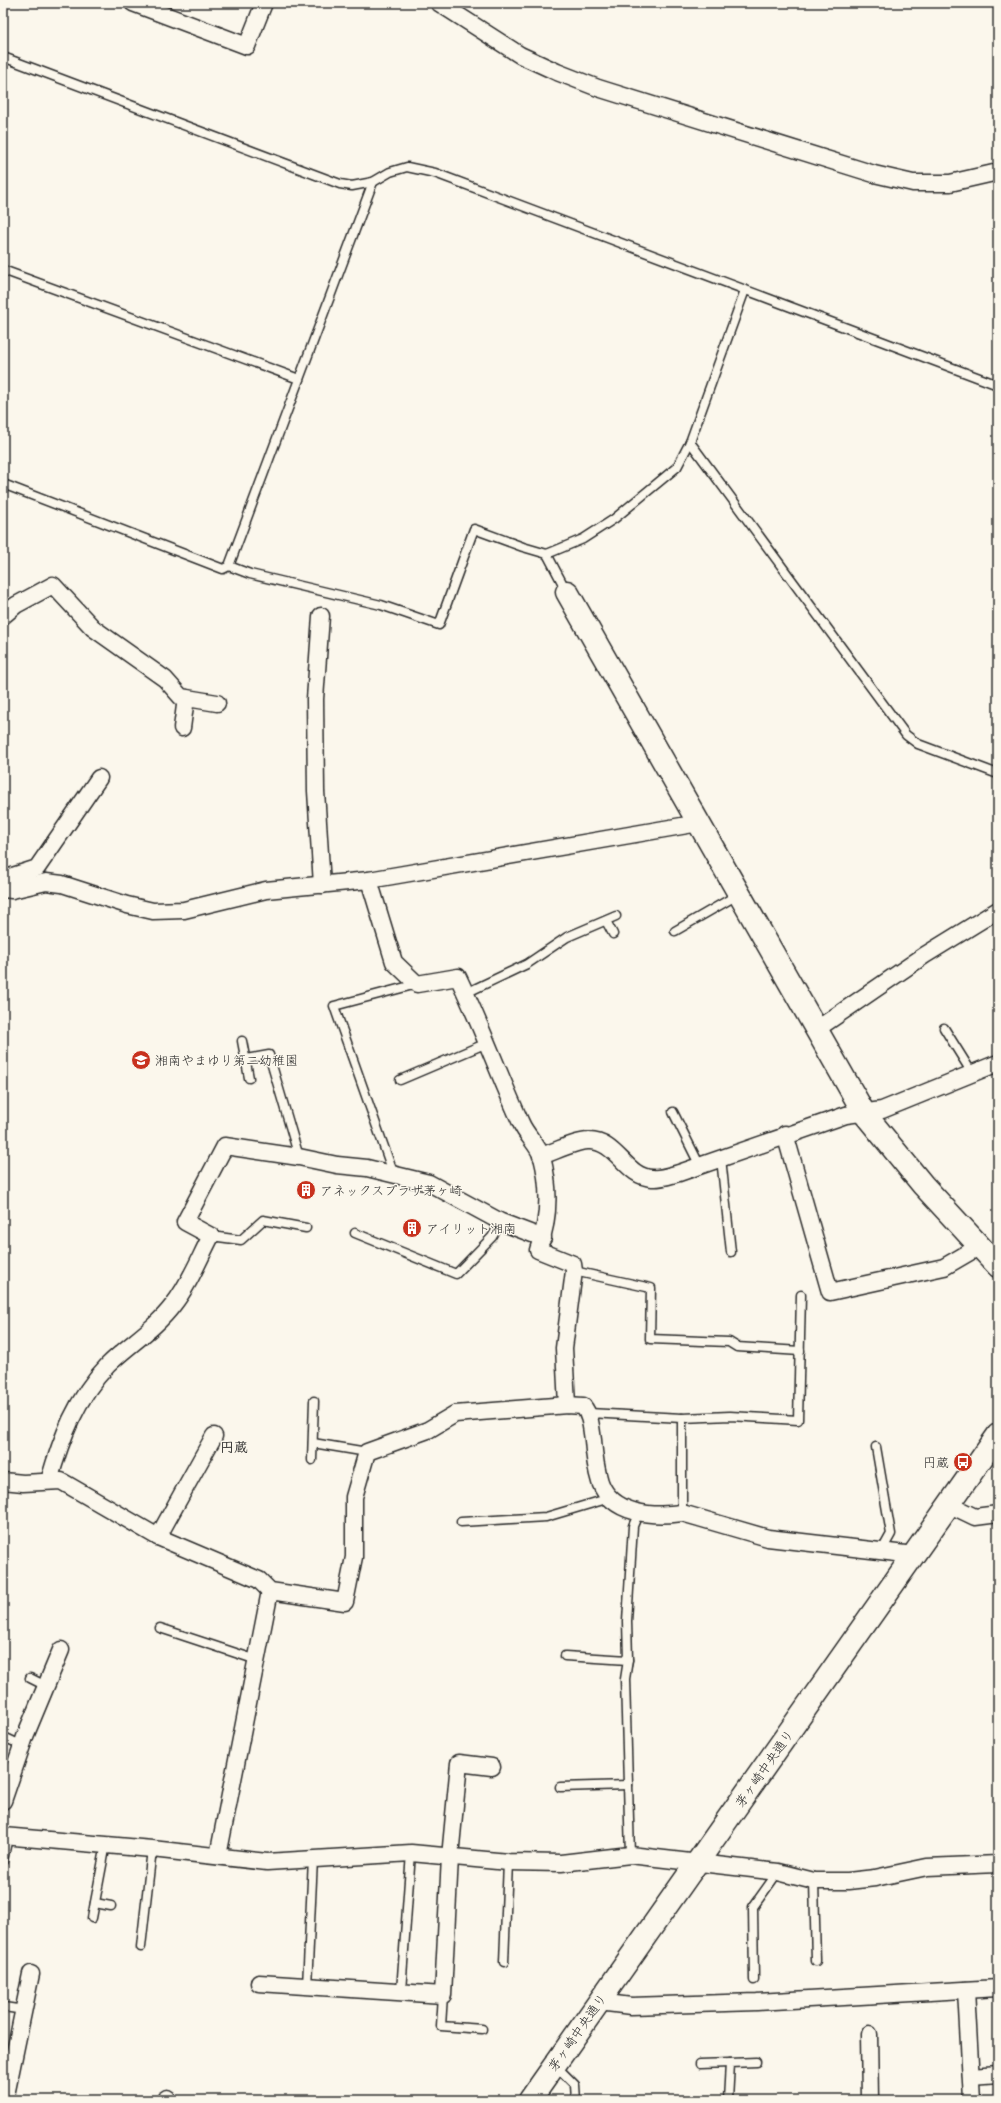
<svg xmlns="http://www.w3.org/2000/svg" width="1001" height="2103" viewBox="0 0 1001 2103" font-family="'Comic Neue','Klee One',sans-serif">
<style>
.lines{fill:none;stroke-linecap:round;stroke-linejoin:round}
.lane-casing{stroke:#2b2b2b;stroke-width:11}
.street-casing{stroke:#2b2b2b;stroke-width:19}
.secondary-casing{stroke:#2b2b2b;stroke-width:25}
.primary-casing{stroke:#2b2b2b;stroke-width:25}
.lane{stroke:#fbf7ec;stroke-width:8}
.street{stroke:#fbf7ec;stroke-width:16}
.secondary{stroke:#fbf7ec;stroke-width:22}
.primary{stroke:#fbf7ec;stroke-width:22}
.labels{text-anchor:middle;stroke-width:3;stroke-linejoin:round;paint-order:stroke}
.poi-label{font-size:13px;fill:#2b2b2b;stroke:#fbf7ec;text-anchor:start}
.street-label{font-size:13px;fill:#2b2b2b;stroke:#fbf7ec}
.neighbourhood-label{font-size:14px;font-weight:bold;fill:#2b2b2b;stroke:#fbf7ec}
</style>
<rect width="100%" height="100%" fill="#fbf7ec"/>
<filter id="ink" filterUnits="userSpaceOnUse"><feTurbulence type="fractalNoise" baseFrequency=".025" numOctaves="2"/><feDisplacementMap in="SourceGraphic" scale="8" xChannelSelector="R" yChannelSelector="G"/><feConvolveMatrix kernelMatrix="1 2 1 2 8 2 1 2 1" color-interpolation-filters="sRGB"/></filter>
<g filter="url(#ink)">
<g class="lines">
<g class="lane-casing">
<g id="lane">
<polyline points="3,57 340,184 352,186 373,182 390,172 407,167 435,173 998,385"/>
<polyline points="3,270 299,379"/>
<polyline points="690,442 906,735 918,744 998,774"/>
<polyline points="3,484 223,569 229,566 250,574 381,605 439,625 474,529 523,547 547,554 583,539 614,519 677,467 690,442 745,290"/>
<polyline points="547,554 567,592"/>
<polyline points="229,566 373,182"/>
<polyline points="606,921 613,934"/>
<polyline points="675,931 739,894"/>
<polyline points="466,993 527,964 567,937 616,916"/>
<polyline points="944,1028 972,1073"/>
<polyline points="242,1041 249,1078"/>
<polyline points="246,1059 269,1055 299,1157"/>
<polyline points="400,1080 487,1043"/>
<polyline points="673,1112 700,1166"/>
<polyline points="721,1158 731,1252"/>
<polyline points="394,1175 334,1006 417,984"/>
<polyline points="355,1233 456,1274 492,1237 501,1222"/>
<polyline points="211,1236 241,1240 263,1220 306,1228"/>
<polyline points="574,1271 651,1288 650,1339 729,1342 737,1347 800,1351"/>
<polyline points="589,1413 682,1418 682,1513"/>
<polyline points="682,1418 730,1416 798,1420 801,1295"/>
<polyline points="313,1443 367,1452"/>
<polyline points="876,1447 891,1534 881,1552"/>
<polyline points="312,1460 314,1401"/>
<polyline points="461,1522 546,1517 610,1498"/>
<polyline points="160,1628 257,1660"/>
<polyline points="565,1656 628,1660"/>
<polyline points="30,1678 46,1686"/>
<polyline points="4,1737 23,1746"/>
<polyline points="560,1787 628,1785"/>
<polyline points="630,1855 625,1679 628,1660 627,1621 633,1526 639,1512"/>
<polyline points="3,1861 8,1837"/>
<polyline points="814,1881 816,1961"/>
<polyline points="95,1903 111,1906"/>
<polyline points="92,1918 106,1844"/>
<polyline points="141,1947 152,1849"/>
<polyline points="504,1962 508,1862"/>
<polyline points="754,1980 753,1907 778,1872"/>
<polyline points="307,1986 313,1859"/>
<polyline points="401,1991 411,1853"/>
<polyline points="443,1995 441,2026 482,2029"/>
<polyline points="4,2007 24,2010"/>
<polyline points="700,2064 730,2063"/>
<polyline points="555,2065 575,2085 576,2100"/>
<polyline points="728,2100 730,2063 756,2062"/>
</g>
</g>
<g class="street-casing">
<g id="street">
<polyline points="133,3 247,46 264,3"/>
<polyline points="439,3 520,55 557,72 598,88 874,174 913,183 950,183 998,172"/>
<polyline points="3,616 16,605 53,585 93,628 165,679 181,697 217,703"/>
<polyline points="321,616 315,699 316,791 322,885"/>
<polyline points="182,728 186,698"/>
<polyline points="3,879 37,868 99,778"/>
<path d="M369 880 394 962 417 984 458 977C481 1025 499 1075 521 1123 526 1135 538 1145 542 1157 550 1188 549 1221 538 1250L573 1264 574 1271 564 1348 567 1405"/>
<polyline points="3,889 12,890 46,882 62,884 127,905 153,911 184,910 266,890 369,880 699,823"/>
<polyline points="817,1029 925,955 998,910"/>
<polyline points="785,1134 830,1292 944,1267 980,1246"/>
<path d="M541 1156C554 1152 575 1141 588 1141 617 1140 625 1177 652 1178 661 1179 671 1175 679 1173L846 1115 882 1110 998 1063"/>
<path d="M3 1481 23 1483 61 1481 158 1537 259 1580 270 1591 345 1602 354 1557V1497L367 1452 428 1430 455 1414 567 1405 583 1406C591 1416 591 1428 593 1440 594 1454 596 1469 600 1482 612 1515 653 1517 682 1513L768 1538 914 1555"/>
<path d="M49 1481C61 1439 76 1398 108 1365 128 1345 155 1329 173 1305 189 1285 199 1259 211 1236L185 1222 225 1146 299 1157 337 1165 367 1168 429 1183 501 1222 543 1238"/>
<polyline points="950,1505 975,1517 998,1514"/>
<polyline points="158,1537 214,1436"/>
<polyline points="3,1801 26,1734 61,1650"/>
<polyline points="3,1836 152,1849 267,1862 411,1853 508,1862 561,1863 630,1855 778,1872 814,1881 848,1881 875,1878 927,1867 998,1864"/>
<polyline points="218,1856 270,1591"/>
<polyline points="259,1983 443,1995 450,1857 459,1763 492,1767"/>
<polyline points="966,1990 972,2100"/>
<polyline points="599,2002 631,2006 757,2002 998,1988"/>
<polyline points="869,2034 870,2100"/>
<polyline points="971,2076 998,2074"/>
<polyline points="5,2100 31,1974"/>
<polyline points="167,2100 167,2098"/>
</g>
</g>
<g class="secondary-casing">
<polyline id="secondary" points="567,592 864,1113 923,1185 998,1266"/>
</g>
<g class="primary-casing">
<polyline id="primary" points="530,2100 998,1435"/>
</g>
<use href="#lane" class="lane"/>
<use href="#street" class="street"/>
<use href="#secondary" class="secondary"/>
<use href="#primary" class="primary"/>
</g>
</g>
<defs>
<g id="school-disc" transform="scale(1)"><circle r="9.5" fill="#c8321e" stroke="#fbf7ec"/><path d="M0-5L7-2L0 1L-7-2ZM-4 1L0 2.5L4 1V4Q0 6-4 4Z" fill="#fff"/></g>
<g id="building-disc" transform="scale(1)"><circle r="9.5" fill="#c8321e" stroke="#fbf7ec"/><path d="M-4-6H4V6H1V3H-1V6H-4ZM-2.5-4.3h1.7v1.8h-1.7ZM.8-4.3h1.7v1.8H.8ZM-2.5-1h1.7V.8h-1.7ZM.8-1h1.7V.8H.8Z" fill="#fff"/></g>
<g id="bus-disc" transform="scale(1)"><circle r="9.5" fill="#c8321e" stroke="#fbf7ec"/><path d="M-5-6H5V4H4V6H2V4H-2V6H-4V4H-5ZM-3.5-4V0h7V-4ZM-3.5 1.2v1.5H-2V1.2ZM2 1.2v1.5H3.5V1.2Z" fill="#fff"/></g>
</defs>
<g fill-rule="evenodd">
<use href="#school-disc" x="141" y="1060"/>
<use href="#building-disc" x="306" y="1190"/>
<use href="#building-disc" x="412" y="1228"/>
<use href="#bus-disc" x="963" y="1462"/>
</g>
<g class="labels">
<g class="poi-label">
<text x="155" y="1065">湘南やまゆり第二幼稚園</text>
<text x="320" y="1195">アネックスプラザ茅ヶ崎</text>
<text x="426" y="1233">アイリット湘南</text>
<text x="949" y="1467" text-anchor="end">円蔵</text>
</g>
<g class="street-label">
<text transform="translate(764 1768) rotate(-55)" y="5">茅ヶ崎中央通り</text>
<text transform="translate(577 2032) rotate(-55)" y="5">茅ヶ崎中央通り</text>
</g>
<g class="neighbourhood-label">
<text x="234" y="1452">円蔵</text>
</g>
</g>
<rect width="1001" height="2103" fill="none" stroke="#fbf7ec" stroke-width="16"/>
<rect x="8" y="8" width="985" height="2087" fill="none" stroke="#2b2b2b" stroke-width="1.5" filter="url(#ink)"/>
</svg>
